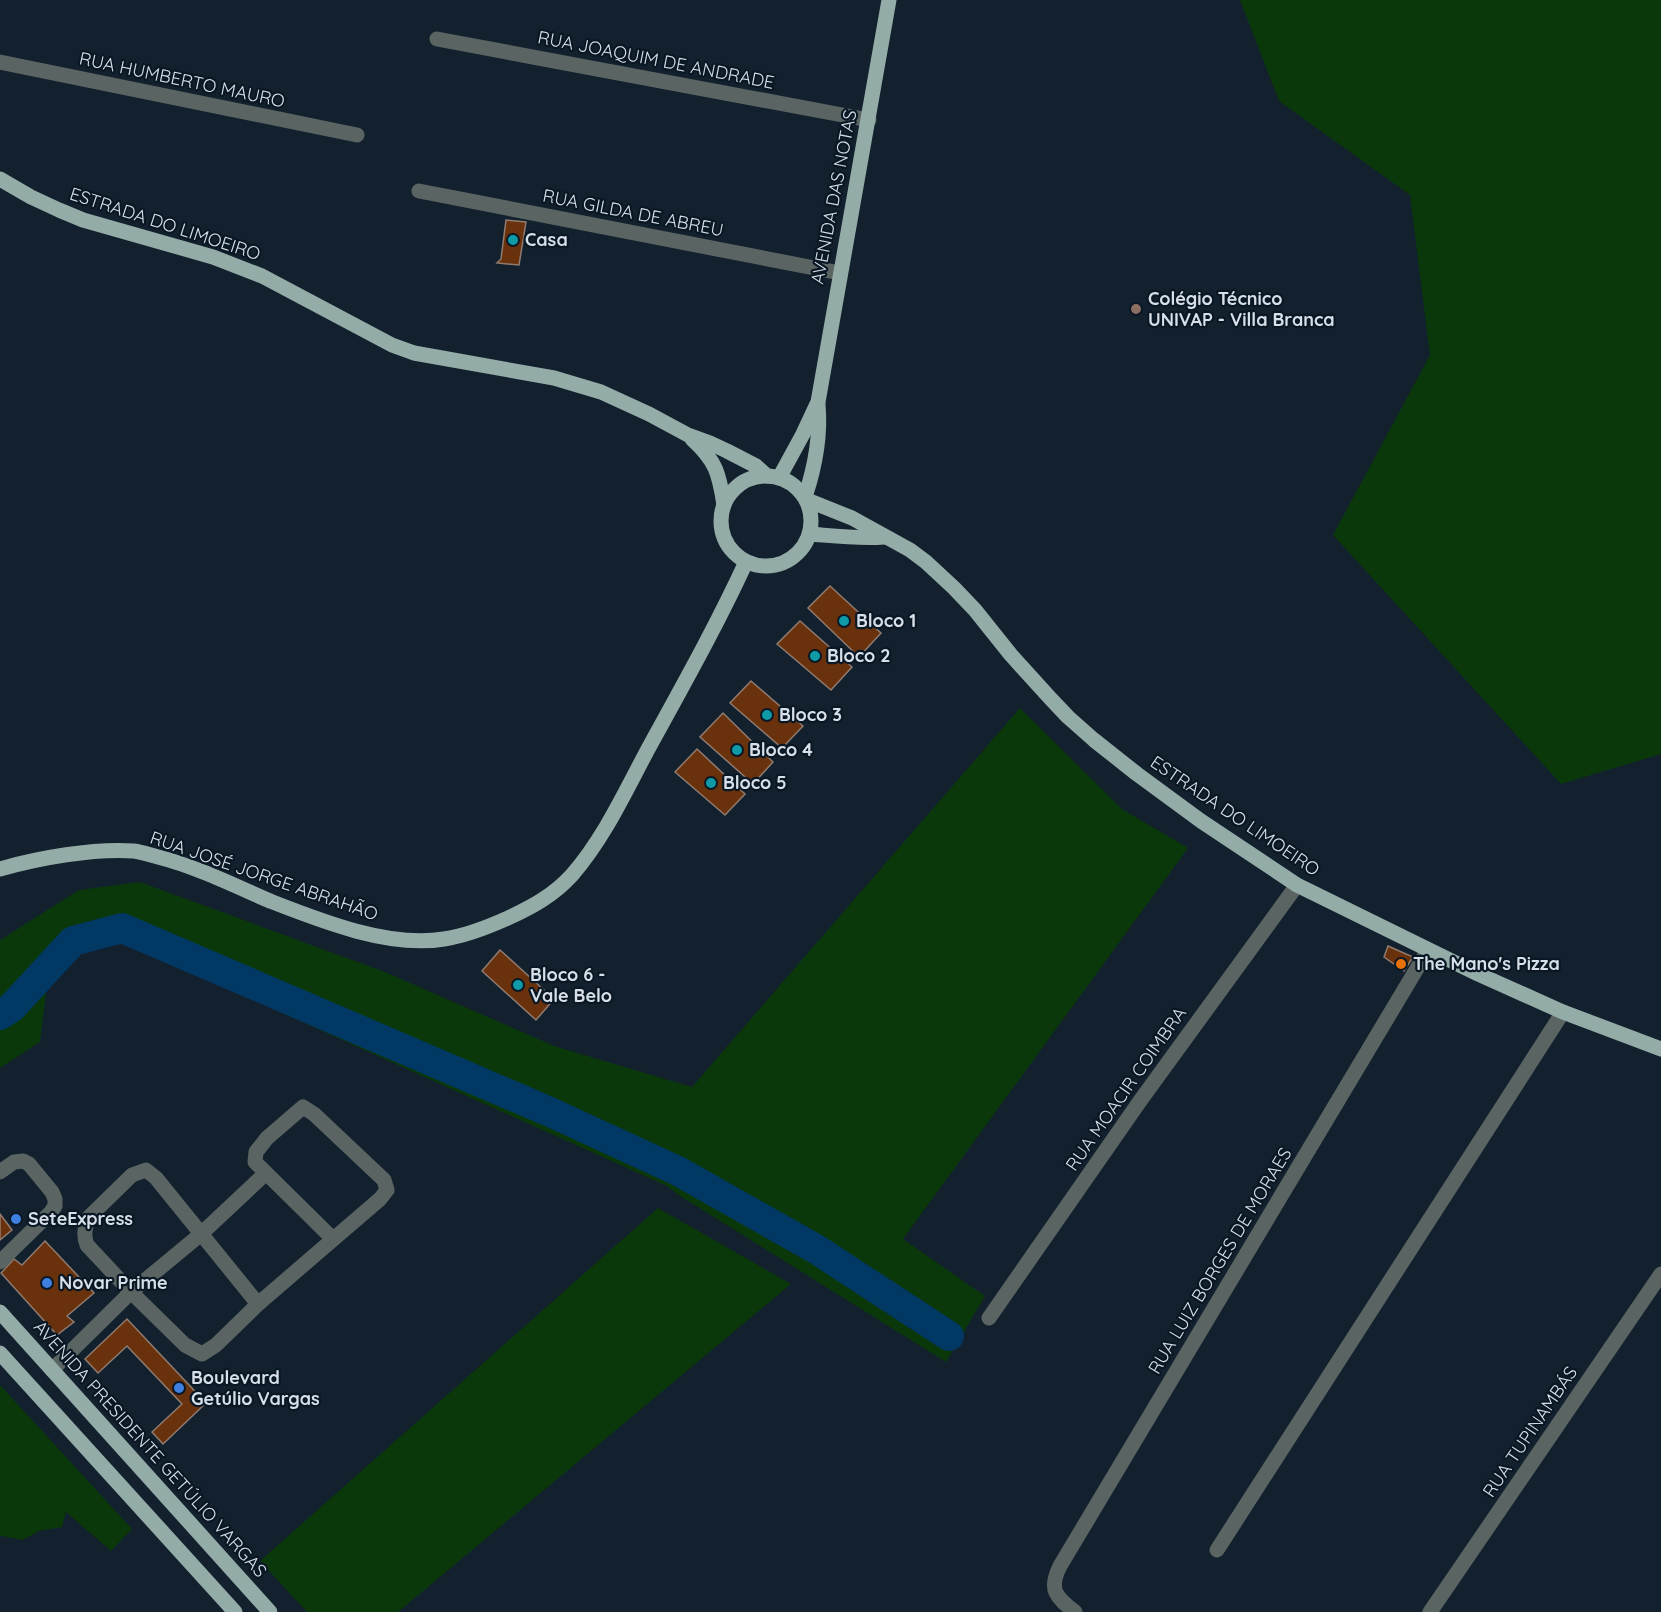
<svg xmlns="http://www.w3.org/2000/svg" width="1661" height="1612" viewBox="0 0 1661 1612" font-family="Quicksand,sans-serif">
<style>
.green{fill:#0a380b}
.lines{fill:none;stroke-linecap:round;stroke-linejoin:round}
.river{stroke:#023864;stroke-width:30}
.building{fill:#69320d;stroke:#907b70;stroke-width:1.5}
.minor{stroke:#5a6563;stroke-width:15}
.major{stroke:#94aca7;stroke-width:15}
.culture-dot{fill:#0f9aa8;stroke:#0a1724;stroke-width:2}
.education-dot{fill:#8d6e63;stroke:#0a1724;stroke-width:2}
.food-dot{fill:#e8710a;stroke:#0a1724;stroke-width:2}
.shop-dot{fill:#3f7fe0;stroke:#0a1724;stroke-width:2}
.labels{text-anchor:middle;stroke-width:4.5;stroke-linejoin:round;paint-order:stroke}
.street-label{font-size:18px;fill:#d7e0e9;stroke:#0a1724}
.poi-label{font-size:18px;font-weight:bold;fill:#d7e0e9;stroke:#0a1724;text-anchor:start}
</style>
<rect width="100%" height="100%" fill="#13212e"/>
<g class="green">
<polygon points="1240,0 1661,0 1661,754 1561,784 1333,535 1430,355 1410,195 1279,101"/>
<polygon points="1020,708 1122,809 1188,848 903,1239 985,1296 946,1362 677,1194 667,1186 102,932 75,926 51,953 40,1042 0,1068 0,940 79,890 140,882 385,972 554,1046 692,1087"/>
<polygon points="658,1208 791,1284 398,1612 307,1612 260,1561"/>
<polygon points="0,1385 132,1529 111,1551 66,1512 62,1527 39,1531 23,1540 1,1536 0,1534"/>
</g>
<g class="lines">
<polyline class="river" points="0,1015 12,1007 73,941 122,928 550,1112 678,1171 816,1249 949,1336"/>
</g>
<g class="building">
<polygon points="506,220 526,222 519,265 497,263 501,259"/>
<polygon points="830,586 881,633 859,657 808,608"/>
<polygon points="800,621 852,667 831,690 777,644"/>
<polygon points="751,681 803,726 782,748 730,703"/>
<polygon points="723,713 773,762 753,784 700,737"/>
<polygon points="697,749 745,794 725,815 675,772"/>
<polygon points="1388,946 1413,957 1404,971 1384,957"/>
<polygon points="500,950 554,999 536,1020 482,971"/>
<polygon points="0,1214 12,1230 0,1240"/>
<polygon points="45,1241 94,1293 67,1316 74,1322 57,1335 1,1273 14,1259 22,1265"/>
<polygon points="127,1319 206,1403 163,1444 152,1432 182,1404 127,1346 98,1373 85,1359"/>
</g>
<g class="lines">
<g class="minor">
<polyline points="437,39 869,120"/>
<polyline points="0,62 357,135"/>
<polyline points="419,191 840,273"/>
<polyline points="0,1172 14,1162 23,1161 29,1164 52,1192 55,1199 55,1206 51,1212 0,1262"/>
<polyline points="266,1173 201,1234 131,1292 185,1345 202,1354 216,1345 258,1304 380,1199 387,1190 384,1180 314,1114 303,1107 267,1138 256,1152 255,1162 333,1239"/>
<polyline points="989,1318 1140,1101 1297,885"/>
<path d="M52 1370 131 1292 87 1245C83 1235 85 1227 89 1217L132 1175 146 1170 156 1178 258 1304"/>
<polyline points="1217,1550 1563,1012"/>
<path d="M1075 1612C1056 1597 1048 1590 1060 1566L1428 950"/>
<polyline points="1430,1612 1661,1274"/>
</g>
<g class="major">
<polyline points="0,179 31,197 59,210 83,220 213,257 262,276 392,345 414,353 554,378 601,392 649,414 688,435 710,443 727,451 756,466 767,476"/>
<path d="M692 439C716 461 719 473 724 505"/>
<circle cx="766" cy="521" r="45"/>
<polyline points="779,478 803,434 818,402 889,0"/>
<path d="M805 497C815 467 821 437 818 405"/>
<polyline points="807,500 852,518 910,550 926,562 954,588 975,610 1011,655 1050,698 1068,717 1094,740 1137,774 1201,821 1297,885 1478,974 1563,1012 1661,1049"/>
<path d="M810 534C835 536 859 539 884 537"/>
<path d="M0 869C38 858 94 848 134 851 142 852 150 855 158 857 197 867 233 885 270 901 321 921 389 948 444 939 465 936 488 927 508 918 532 907 554 895 572 875 604 838 624 794 647 751 681 689 716 627 746 562"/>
<polyline points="0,1312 270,1612"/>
<polyline points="0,1353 235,1612"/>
</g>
</g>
<g class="culture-dot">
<circle cx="513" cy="240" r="6"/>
<circle cx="844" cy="621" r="6"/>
<circle cx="815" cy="656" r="6"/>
<circle cx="767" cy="715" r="6"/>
<circle cx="737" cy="750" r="6"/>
<circle cx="711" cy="783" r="6"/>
<circle cx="518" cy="985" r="6"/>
</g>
<circle class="education-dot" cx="1136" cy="309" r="6"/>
<circle class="food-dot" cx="1401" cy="964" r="6"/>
<g class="shop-dot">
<circle cx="16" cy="1219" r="6"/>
<circle cx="47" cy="1283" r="6"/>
<circle cx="179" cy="1388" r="6"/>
</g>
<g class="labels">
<g class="street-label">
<text transform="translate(656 60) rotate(11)" y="6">RUA JOAQUIM DE ANDRADE</text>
<text transform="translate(182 80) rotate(12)" y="6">RUA HUMBERTO MAURO</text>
<text transform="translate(834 197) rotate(-79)" y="6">AVENIDA DAS NOTAS</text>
<text transform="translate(633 213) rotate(11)" y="6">RUA GILDA DE ABREU</text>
<text transform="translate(165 224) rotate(18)" y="6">ESTRADA DO LIMOEIRO</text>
<text transform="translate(1235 816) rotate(34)" y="6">ESTRADA DO LIMOEIRO</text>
<text transform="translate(264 876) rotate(19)" y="6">RUA JOSÉ JORGE ABRAHÃO</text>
<text transform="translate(1126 1089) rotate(-55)" y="6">RUA MOACIR COIMBRA</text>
<text transform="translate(1220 1261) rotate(-59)" y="6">RUA LUIZ BORGES DE MORAES</text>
<text transform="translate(1530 1432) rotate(-56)" y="6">RUA TUPINAMBÁS</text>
<text transform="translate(150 1449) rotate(48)" y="6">AVENIDA PRESIDENTE GETÚLIO VARGAS</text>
</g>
<g class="poi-label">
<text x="525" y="246">Casa</text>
<text x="1148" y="305">Colégio Técnico<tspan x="1148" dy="21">UNIVAP - Villa Branca</tspan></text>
<text x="856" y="627">Bloco 1</text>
<text x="827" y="662">Bloco 2</text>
<text x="779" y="721">Bloco 3</text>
<text x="749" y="756">Bloco 4</text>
<text x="723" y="789">Bloco 5</text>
<text x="1413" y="970">The Mano's Pizza</text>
<text x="530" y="981">Bloco 6 -<tspan x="530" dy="21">Vale Belo</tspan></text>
<text x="28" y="1225">SeteExpress</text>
<text x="59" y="1289">Novar Prime</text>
<text x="191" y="1384">Boulevard<tspan x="191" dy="21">Getúlio Vargas</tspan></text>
</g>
</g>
</svg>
